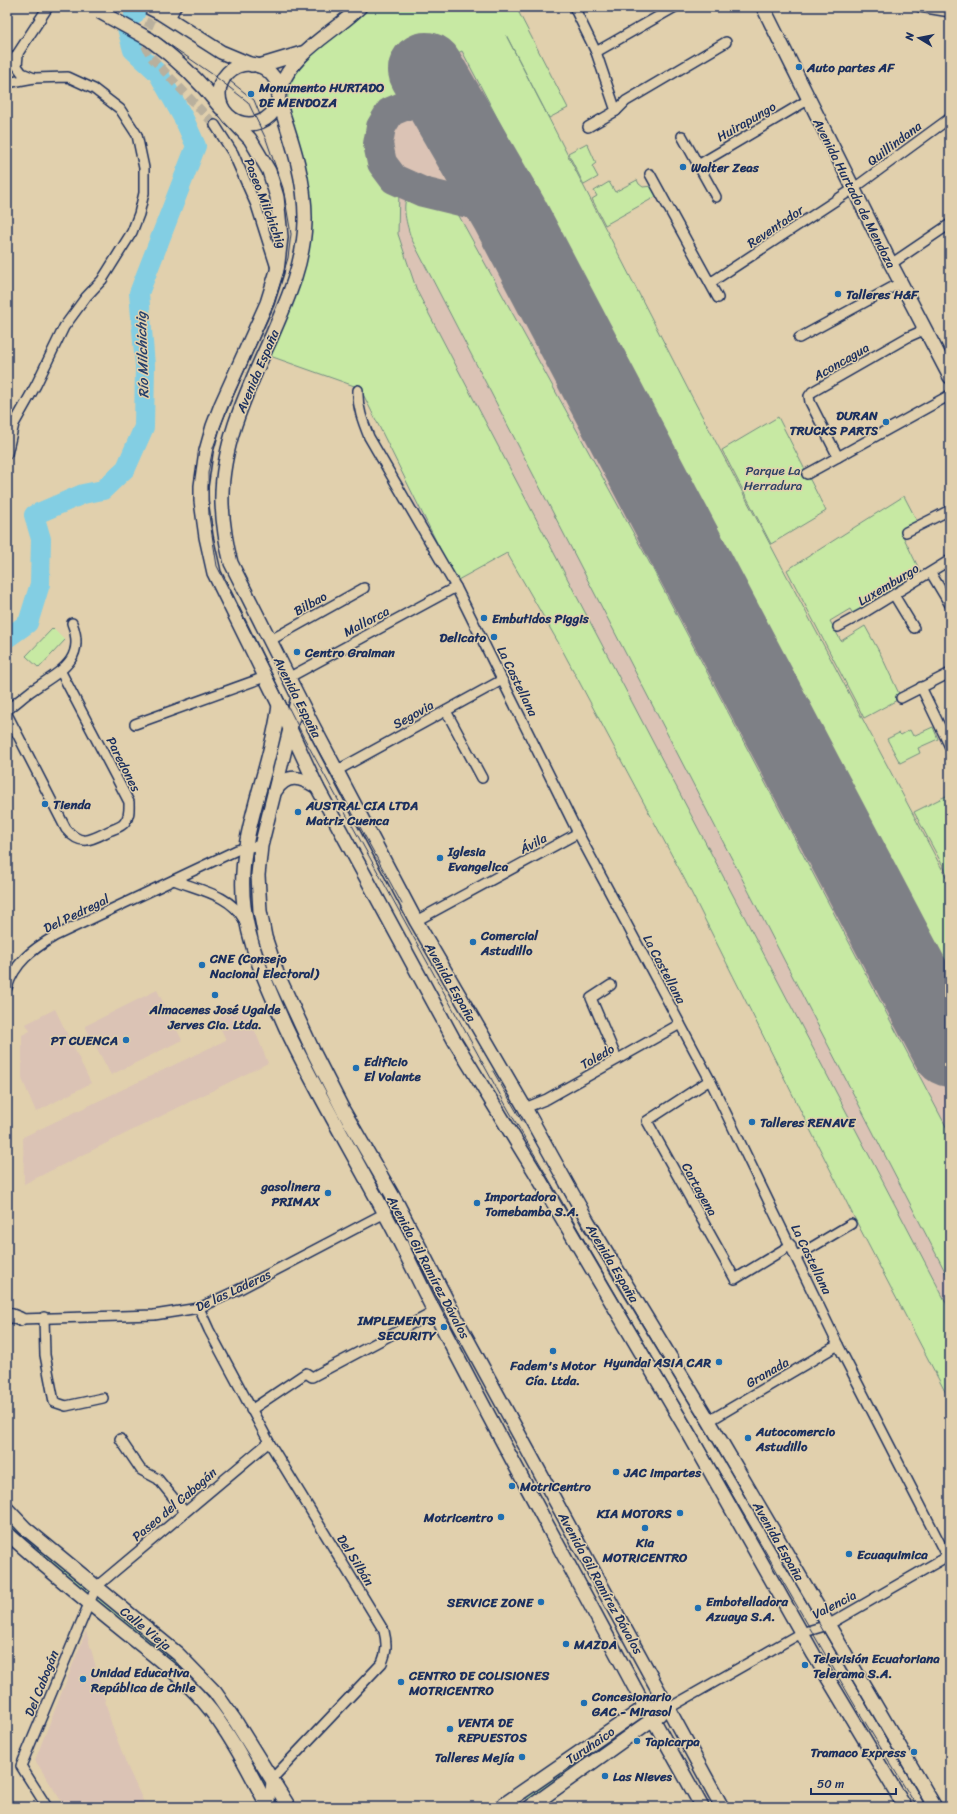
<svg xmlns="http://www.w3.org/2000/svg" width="957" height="1814" viewBox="0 0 957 1814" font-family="Sriracha,sans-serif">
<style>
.built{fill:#dbc3b5}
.green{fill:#c7e9a3;stroke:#718c80}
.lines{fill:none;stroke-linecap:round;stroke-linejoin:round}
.river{stroke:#83cee3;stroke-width:20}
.taxiway{stroke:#7e8086;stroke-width:30}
.runway{stroke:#7e8086;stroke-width:76}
.minor-tunnel{stroke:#b9b09d;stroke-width:9;stroke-dasharray:9 4.5;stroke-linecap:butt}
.minor-casing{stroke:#1b2f5e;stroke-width:12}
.secondary-casing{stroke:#1b2f5e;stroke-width:16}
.minor{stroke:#e1d0ad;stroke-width:9}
.secondary{stroke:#e1d0ad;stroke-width:13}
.tram{stroke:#1b2f5e;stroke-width:1}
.secondary-bridge-casing{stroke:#1b2f5e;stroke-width:16;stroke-linecap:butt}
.secondary-bridge{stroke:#e1d0ad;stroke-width:13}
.poi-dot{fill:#1f6fb2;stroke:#e1d0ad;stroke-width:1.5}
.labels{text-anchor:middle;stroke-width:3;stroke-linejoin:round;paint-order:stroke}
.poi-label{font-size:13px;font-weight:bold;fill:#1b2f5e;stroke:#e1d0ad;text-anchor:start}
.street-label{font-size:13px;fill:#1b2f5e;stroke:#e1d0ad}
.park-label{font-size:13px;fill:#2c4265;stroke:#e1d0ad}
.water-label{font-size:14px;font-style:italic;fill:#253f6b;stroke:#e1d0ad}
</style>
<rect width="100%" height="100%" fill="#e1d0ad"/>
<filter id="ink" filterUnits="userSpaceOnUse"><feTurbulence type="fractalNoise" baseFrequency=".025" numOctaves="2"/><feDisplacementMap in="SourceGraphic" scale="8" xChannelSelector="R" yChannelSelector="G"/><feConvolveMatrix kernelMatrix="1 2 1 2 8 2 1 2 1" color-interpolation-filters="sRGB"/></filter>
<g filter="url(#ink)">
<g class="built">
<polygon points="387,7 491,7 691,395 950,884 950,1401 856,1221 685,880 558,642 507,553 456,581 427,530 395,457 360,388 283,361 300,325"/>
<polygon points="157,990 182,1040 111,1075 85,1026"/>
<polygon points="244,1004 268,1063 24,1184 23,1137 226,1040 216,1019"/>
<polygon points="55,1009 91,1083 36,1112 22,1079 22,1035 30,1031 26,1024"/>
<polygon points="86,1631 112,1726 128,1768 146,1807 65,1807 35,1760"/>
</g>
<g class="green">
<polygon points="364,7 516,7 568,108 549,118 506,35 691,395 950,884 950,976 462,51 394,83 398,94 383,108 379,120 375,143 379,164 399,190 398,234 417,291 950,1310 950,1401 856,1221 685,880 558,642 507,553 456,581 360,388 270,356 297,290 309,224 308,182 286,113 288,94 293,72"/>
<polygon points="587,143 596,163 592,166 598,177 584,185 568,153"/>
<polygon points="637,180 639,184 643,187 652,186 657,196 605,225 592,199 597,196 594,191 609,182 615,192"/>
<path d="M413 192 453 205 647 558 950 1134V1281L411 238C407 225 401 206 408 194Z"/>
<polygon points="778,417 826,511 771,544 722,450"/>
<polygon points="904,496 917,521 901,532 920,571 853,614 850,609 830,621 841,641 865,626 881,655 901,698 864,718 787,570"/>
<polygon points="53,628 65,640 39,668 26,656"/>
<polygon points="933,727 938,739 918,748 920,753 900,763 887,739 899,733 901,735 910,730 913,736"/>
<polygon points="950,794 950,879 914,812"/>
<polygon points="7,1509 215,1692 289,1807 268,1807 203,1701 7,1533"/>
<polygon points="650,1704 653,1719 530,1804 523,1793"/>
</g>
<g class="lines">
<g class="river">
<polyline points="134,15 138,7"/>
<polyline points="7,638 28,623 40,584 41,539 34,515 83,494 103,490 126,468 144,427 145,366 139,293 196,146 184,119 158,73 133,50 127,28"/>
</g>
<polyline class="taxiway" points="438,92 390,112 381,127 378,144 382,163 394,179 423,192 509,213"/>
<polyline class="runway" points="426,70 509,213 950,1049"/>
<polyline class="minor-tunnel" points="157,7 147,30 145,44 151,57 215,125"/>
<g class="minor-casing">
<g id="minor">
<polyline points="574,7 596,52 675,7"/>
<polyline points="920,7 950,12"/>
<polyline points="170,18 176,7"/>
<polyline points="18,55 17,66 22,73 34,78"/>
<polyline points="7,70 48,7"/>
<polyline points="7,83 34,78 68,77 94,89 120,109 137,135 144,168 144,193 139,214 132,232 102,280 86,297 64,327 36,385 14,424 7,454"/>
<polyline points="616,111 626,101 726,42"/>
<polyline points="215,125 233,153 256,205 276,268"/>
<polyline points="588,127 616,111 596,52"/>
<polyline points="682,136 716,197"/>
<polyline points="698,165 808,100"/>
<polyline points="650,174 718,298"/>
<polyline points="891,264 950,224"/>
<polyline points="710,283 853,189 950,118"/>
<polyline points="926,329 908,337 812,392 809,396 810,402 838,457 950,395"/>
<polyline points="799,338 900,283"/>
<path d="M358 390C357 407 363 422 369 437L456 587 578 833 710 1080 838 1345 950 1563"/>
<polyline points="807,474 838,457"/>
<polyline points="906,532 950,510"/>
<polyline points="931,573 950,605"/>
<polyline points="894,595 914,628"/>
<polyline points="838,627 862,614 950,560"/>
<polyline points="269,641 364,588"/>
<polyline points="288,678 456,587"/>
<polyline points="921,687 950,747"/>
<polyline points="901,698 950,673"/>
<path d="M7 710C15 704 23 697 31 691 58 672 87 661 72 623"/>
<polyline points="446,711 482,778"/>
<path d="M7 714 66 829C81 847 91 840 109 831 114 829 122 827 125 822 130 816 129 809 129 802L61 672"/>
<polyline points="135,724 265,677"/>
<polyline points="336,771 502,680"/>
<path d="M174 880C199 890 231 895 244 920"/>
<polyline points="416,921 578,833"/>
<polyline points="611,985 591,998 617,1059"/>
<path d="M7 988C14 963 33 949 55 936L237 850 247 847 261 846"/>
<polyline points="710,1080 647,1121 735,1279 791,1245"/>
<polyline points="525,1108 547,1099 680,1024"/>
<polyline points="797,1256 851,1224"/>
<path d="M199 1308 209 1330 269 1442 384 1631C387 1643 387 1651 382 1663L272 1779C268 1788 273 1799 268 1807"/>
<polyline points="44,1317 45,1355 54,1402 66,1406 103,1398"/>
<polyline points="20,1319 154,1315 199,1308 240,1289 385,1213"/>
<polyline points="251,1410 306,1373 312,1377 434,1312"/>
<polyline points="709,1421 838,1345"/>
<polyline points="120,1439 141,1470 158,1479 185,1512"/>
<polyline points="669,1708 801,1633 828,1625 946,1557"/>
<polyline points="47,1807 21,1766 96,1587 269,1442"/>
</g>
</g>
<g class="secondary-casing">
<g id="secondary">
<polyline points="763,7 891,264 950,377"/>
<polyline points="160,13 221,52 252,65"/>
<path d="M149 39C177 59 200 81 221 108"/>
<circle cx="249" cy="94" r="30"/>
<polyline points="259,66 302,53"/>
<path d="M279 90C295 49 330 36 360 7"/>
<path d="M278 99C291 138 306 180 305 222 304 264 286 303 270 340 247 391 220 447 222 504 223 524 226 544 231 563L311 722 416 921 525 1108 587 1220 709 1421 935 1807"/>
<polyline points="229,117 250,139 269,171 277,197 281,237 277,271 267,303 221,405 213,426 206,451 201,486 201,501 206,537 214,573 279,705 317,787 454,1040 535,1172 689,1434 814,1655 905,1807"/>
<polyline points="298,697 261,846 258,875 260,911 265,937 277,973 315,1055 343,1110 398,1205 459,1324 722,1807"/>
<path d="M279 705C271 772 235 838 244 906 249 948 268 987 285 1026 315 1090 351 1150 384 1212 402 1244 417 1278 434 1311 502 1444 575 1575 645 1707L653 1719 702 1807"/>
<path d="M276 790C287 773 301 777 317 787"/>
<polyline points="7,1314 20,1319"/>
<polyline points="7,1509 25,1528 178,1654 215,1692 236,1722 289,1807"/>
<path d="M7 1533C45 1567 85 1600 126 1633 152 1654 180 1675 203 1701 230 1732 249 1771 268 1807"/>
<polyline points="500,1807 645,1707 669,1708"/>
<polyline points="530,1807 660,1714"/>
</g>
</g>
<use href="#minor" class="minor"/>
<use href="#secondary" class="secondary"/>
<g class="tram">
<polyline points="103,7 154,34 212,74 248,102 266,139 283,188 291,234 288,258 274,303 223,420 213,448 208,473 209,516 217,566 303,736 508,1109 857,1709 917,1807"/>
<polyline points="230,81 254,100 260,115"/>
<polyline points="293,704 402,904"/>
<polyline points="493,1071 522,1121"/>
<polyline points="560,1187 719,1452 926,1807"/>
</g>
<g class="secondary-bridge-casing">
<g id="secondary-bridge">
<polyline points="148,7 160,13"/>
<polyline points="100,12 149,39"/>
</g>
</g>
<use href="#secondary-bridge" class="secondary-bridge"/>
</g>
</g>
<g class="poi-dot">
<circle cx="799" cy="67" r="4"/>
<circle cx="251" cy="94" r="4"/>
<circle cx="683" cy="167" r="4"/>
<circle cx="838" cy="294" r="4"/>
<circle cx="886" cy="422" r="4"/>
<circle cx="484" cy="618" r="4"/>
<circle cx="494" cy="637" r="4"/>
<circle cx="297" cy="652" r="4"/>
<circle cx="45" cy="804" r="4"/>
<circle cx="298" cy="812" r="4"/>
<circle cx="440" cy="858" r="4"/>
<circle cx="473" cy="942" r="4"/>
<circle cx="202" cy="965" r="4"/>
<circle cx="215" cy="995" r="4"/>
<circle cx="126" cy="1040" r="4"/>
<circle cx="356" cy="1068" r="4"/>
<circle cx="752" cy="1122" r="4"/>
<circle cx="328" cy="1193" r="4"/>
<circle cx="477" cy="1203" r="4"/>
<circle cx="444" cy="1327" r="4"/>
<circle cx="553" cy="1351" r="4"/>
<circle cx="719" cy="1362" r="4"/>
<circle cx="748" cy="1438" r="4"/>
<circle cx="616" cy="1472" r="4"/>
<circle cx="512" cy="1486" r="4"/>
<circle cx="680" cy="1513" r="4"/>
<circle cx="501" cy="1517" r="4"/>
<circle cx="645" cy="1528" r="4"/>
<circle cx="849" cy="1554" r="4"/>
<circle cx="541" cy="1602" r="4"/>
<circle cx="698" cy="1608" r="4"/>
<circle cx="566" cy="1644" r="4"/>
<circle cx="805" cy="1665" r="4"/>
<circle cx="83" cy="1679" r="4"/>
<circle cx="401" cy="1682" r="4"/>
<circle cx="584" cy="1703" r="4"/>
<circle cx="450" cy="1729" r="4"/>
<circle cx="637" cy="1741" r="4"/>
<circle cx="914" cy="1752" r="4"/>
<circle cx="522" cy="1757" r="4"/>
<circle cx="605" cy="1776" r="4"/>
</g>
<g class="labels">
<g class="poi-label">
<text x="807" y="72">Auto partes AF</text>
<text x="259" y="92">Monumento HURTADO<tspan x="259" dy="15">DE MENDOZA</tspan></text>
<text x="691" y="172">Walter Zeas</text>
<text x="846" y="299">Talleres H&amp;F</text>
<text x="878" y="420" text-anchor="end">DURAN<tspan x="878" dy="15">TRUCKS PARTS</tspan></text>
<text x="492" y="623">Embutidos Piggis</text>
<text x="486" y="642" text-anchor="end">Delicato</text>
<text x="305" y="657">Centro Graiman</text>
<text x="53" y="809">Tienda</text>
<text x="306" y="810">AUSTRAL CIA LTDA<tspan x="306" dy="15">Matriz Cuenca</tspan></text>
<text x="448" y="856">Iglesia<tspan x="448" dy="15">Evangelica</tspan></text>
<text x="481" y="940">Comercial<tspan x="481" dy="15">Astudillo</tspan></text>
<text x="210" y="963">CNE (Consejo<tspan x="210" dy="15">Nacional Electoral)</tspan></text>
<text x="215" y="1014" text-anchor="middle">Almacenes José Ugalde<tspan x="215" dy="15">Jerves Cia. Ltda.</tspan></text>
<text x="118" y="1045" text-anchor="end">PT CUENCA</text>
<text x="364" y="1066">Edificio<tspan x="364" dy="15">El Volante</tspan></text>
<text x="760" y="1127">Talleres RENAVE</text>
<text x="320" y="1191" text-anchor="end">gasolinera<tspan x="320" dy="15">PRIMAX</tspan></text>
<text x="485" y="1201">Importadora<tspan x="485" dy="15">Tomebamba S.A.</tspan></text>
<text x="436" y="1325" text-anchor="end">IMPLEMENTS<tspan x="436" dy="15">SECURITY</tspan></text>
<text x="711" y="1367" text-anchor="end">Hyundai ASIA CAR</text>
<text x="553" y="1370" text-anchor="middle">Fadem's Motor<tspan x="553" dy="15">Cía. Ltda.</tspan></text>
<text x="756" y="1436">Autocomercio<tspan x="756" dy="15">Astudillo</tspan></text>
<text x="624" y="1477">JAC Impartes</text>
<text x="520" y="1491">MotriCentro</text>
<text x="672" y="1518" text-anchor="end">KIA MOTORS</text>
<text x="493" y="1522" text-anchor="end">Motricentro</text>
<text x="645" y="1547" text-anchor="middle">Kia<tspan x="645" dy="15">MOTRICENTRO</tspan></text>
<text x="857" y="1559">Ecuaquimica</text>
<text x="706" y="1606">Embotelladora<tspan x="706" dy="15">Azuaya S.A.</tspan></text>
<text x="533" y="1607" text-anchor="end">SERVICE ZONE</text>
<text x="574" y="1649">MAZDA</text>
<text x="813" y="1663">Televisión Ecuatoriana<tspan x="813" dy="15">Telerama S.A.</tspan></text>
<text x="91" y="1677">Unidad Educativa<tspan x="91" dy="15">República de Chile</tspan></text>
<text x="409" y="1680">CENTRO DE COLISIONES<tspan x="409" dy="15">MOTRICENTRO</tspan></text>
<text x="592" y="1701">Concesionario<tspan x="592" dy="15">GAC - Mirasol</tspan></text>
<text x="458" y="1727">VENTA DE<tspan x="458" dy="15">REPUESTOS</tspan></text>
<text x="645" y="1746">Tapicarpa</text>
<text x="906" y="1757" text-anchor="end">Tramaco Express</text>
<text x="514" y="1762" text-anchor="end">Talleres Mejía</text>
<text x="613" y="1781">Las Nieves</text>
</g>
<g class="street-label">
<text transform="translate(746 121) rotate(-30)" y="5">Huirapungo</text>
<text transform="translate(894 143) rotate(-37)" y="5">Quillindana</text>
<text transform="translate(855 193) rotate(63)" y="5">Avenida Hurtado de Mendoza</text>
<text transform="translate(266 203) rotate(69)" y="5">Paseo Milchichig</text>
<text transform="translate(775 226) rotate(-34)" y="5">Reventador</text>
<text transform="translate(841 361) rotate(-30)" y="5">Aconcagua</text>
<text transform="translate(257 371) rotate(-67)" y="5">Avenida España</text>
<text transform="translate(888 584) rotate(-31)" y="5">Luxemburgo</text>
<text transform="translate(310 603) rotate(-29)" y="5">Bilbao</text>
<text transform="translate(366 621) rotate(-28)" y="5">Mallorca</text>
<text transform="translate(518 681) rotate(64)" y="5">La Castellana</text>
<text transform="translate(298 697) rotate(63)" y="5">Avenida España</text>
<text transform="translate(413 714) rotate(-29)" y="5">Segovia</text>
<text transform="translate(124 764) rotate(63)" y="5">Paredones</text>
<text transform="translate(533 843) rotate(-28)" y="5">Ávila</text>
<text transform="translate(76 913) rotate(-26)" y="5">Del Pedregal</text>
<text transform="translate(665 969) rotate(62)" y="5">La Castellana</text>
<text transform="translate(451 982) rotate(60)" y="5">Avenida España</text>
<text transform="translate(597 1056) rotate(-30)" y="5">Toledo</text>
<text transform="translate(700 1189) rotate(61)" y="5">Cartagena</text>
<text transform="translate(812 1259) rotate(64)" y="5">La Castellana</text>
<text transform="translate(613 1263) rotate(59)" y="5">Avenida España</text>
<text transform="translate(429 1267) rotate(62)" y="5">Avenida Gil Ramírez Dávalos</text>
<text transform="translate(233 1290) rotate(-25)" y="5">De las Laderas</text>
<text transform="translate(767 1372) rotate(-30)" y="5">Granada</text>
<text transform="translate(174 1504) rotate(-40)" y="5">Paseo del Cabogán</text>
<text transform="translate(779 1541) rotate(60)" y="5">Avenida España</text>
<text transform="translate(356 1560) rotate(58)" y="5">Del Silbán</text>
<text transform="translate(601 1583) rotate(61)" y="5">Avenida Gil Ramírez Dávalos</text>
<text transform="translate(834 1604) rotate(-27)" y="5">Valencia</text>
<text transform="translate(146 1628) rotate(39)" y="5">Calle Vieja</text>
<text transform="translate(41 1683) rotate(-68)" y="5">Del Cabogán</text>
<text transform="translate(590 1745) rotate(-34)" y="5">Turuhaico</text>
</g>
<g class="park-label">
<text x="773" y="475">Parque La<tspan x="773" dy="15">Herradura</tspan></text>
</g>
<g class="water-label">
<text transform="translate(142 355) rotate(-92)" y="5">Río Milchichig</text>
</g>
</g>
<rect width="957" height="1814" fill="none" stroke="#e1d0ad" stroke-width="24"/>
<rect x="12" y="12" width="933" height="1790" fill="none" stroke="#1b2f5e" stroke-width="1.5" filter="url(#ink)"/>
<g transform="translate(919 38) rotate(280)" stroke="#e1d0ad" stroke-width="3" paint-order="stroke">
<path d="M0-3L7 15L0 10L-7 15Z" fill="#1b2f5e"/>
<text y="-6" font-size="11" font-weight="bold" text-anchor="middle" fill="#1b2f5e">N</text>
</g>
<path d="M811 1788v6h85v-6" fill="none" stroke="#1b2f5e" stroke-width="2"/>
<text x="817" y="1788" font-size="12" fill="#1b2f5e" stroke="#e1d0ad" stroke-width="3" paint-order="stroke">50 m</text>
</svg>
